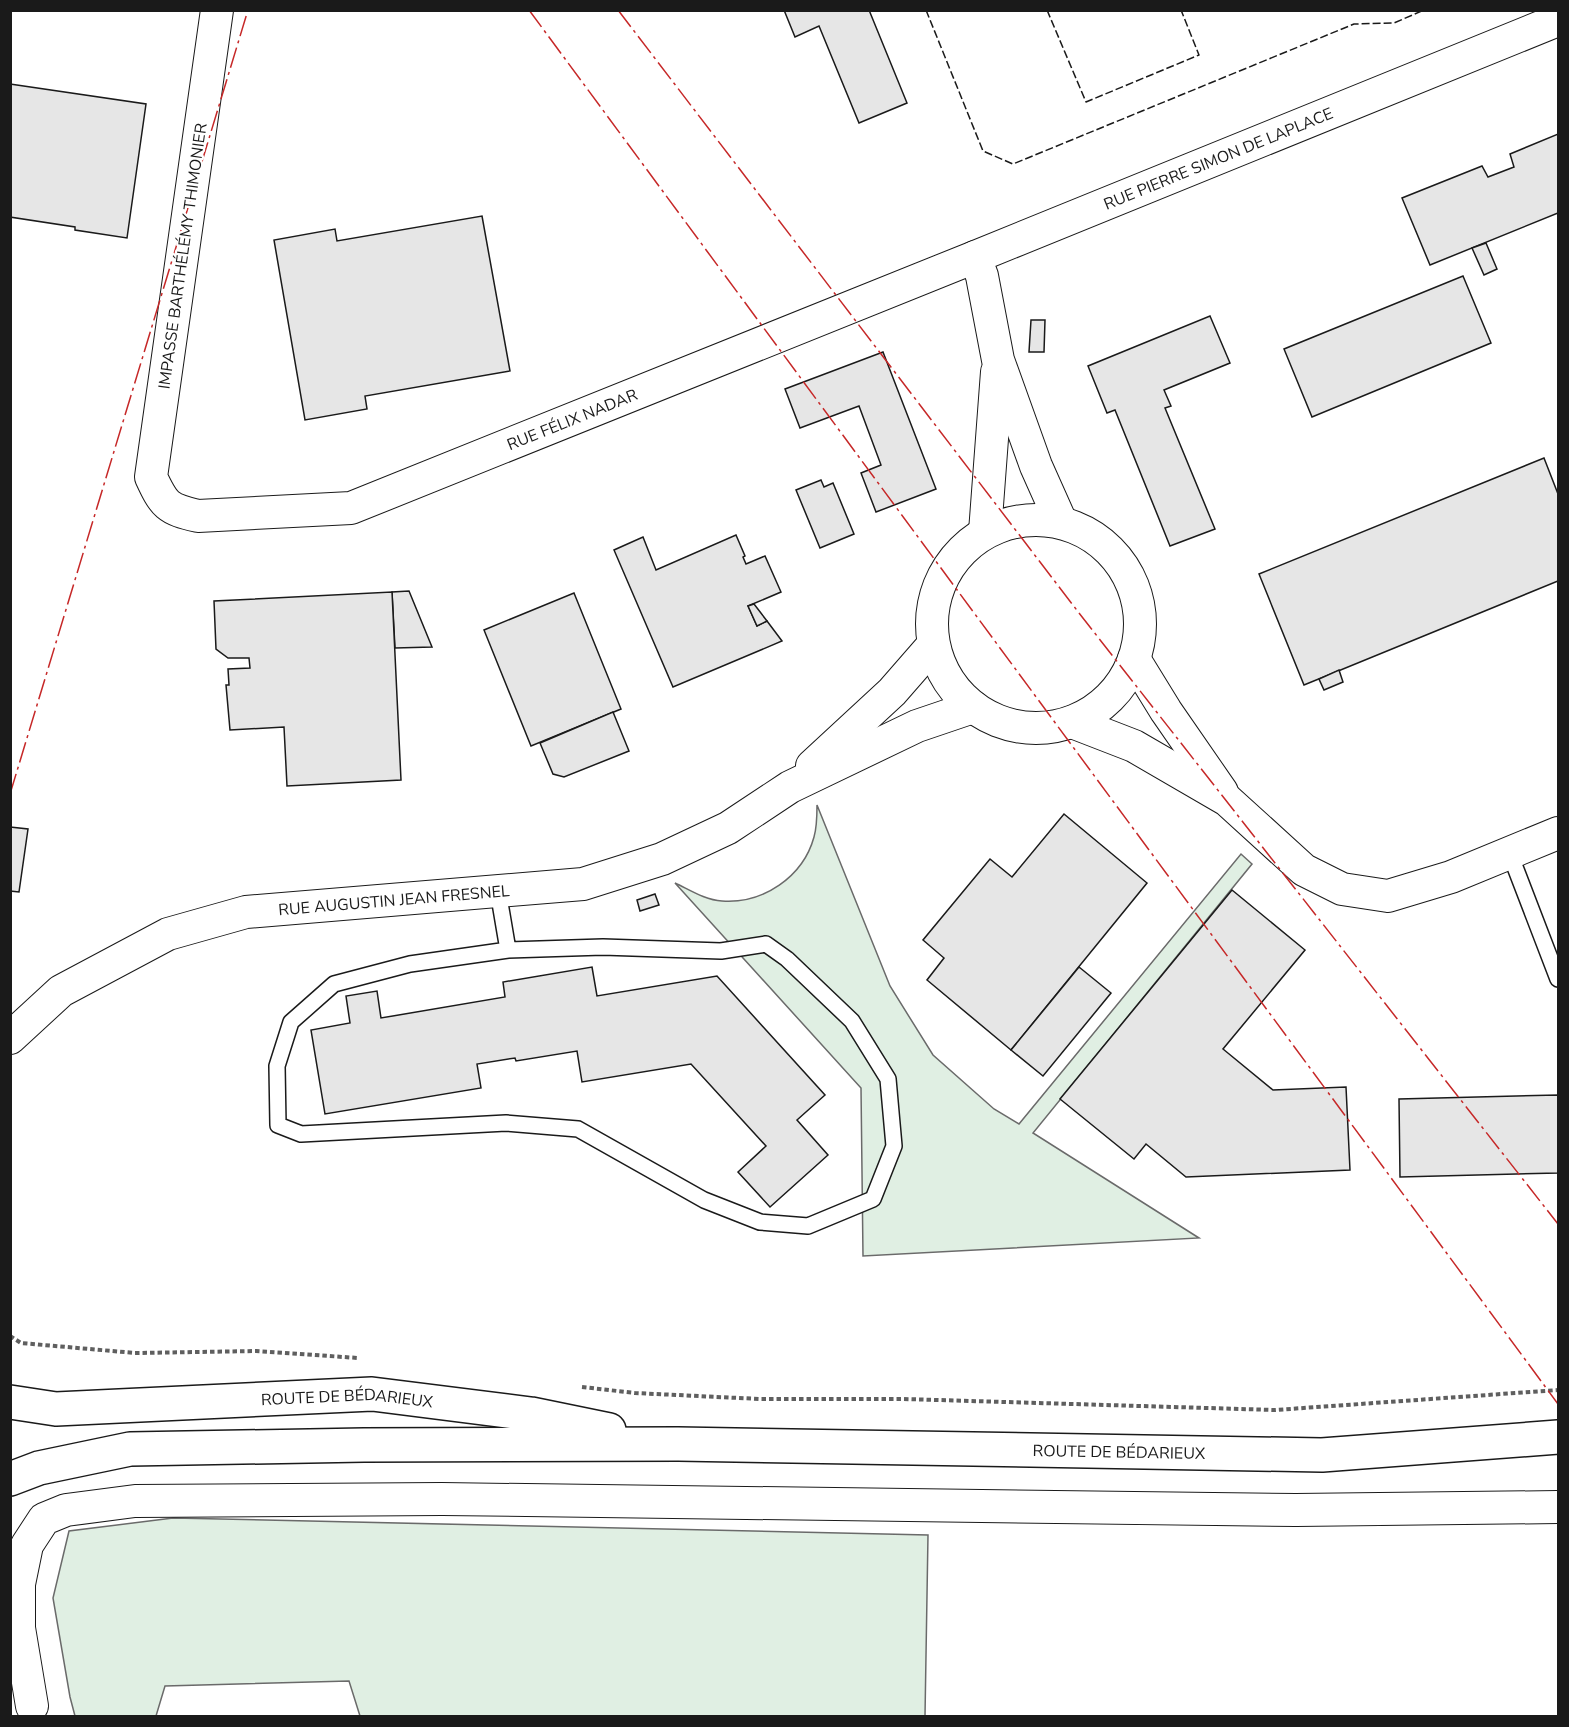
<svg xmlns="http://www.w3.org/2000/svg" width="1569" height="1727" viewBox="0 0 1569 1727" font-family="'Nunito Sans',sans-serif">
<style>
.green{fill:#e0efe3;stroke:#6a6a6a;stroke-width:1.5}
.building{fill:#e6e6e6;stroke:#1a1a1a;stroke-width:1.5}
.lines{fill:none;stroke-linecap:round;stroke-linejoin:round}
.lane-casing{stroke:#1a1a1a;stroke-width:18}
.street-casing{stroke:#1a1a1a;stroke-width:34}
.primary-casing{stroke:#1a1a1a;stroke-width:36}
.path{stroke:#5f5f5f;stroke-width:4;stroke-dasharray:4.5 3;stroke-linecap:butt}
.lane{stroke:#fff;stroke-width:15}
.street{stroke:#fff;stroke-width:32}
.primary{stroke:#fff;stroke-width:33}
.fence{stroke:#1a1a1a;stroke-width:1.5;stroke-dasharray:8 3;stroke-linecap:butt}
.power{stroke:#c62828;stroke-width:1.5;stroke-dasharray:21 4.5 3 4.5;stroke-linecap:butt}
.labels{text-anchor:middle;stroke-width:4.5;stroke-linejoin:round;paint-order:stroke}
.street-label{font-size:16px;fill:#1a1a1a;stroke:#fff}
</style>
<rect width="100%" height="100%" fill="#fff"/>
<g class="green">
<path d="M817 805 890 986 933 1055 994 1109 1019 1124 1241 854 1252 864 1033 1133 1199 1238 863 1256 861 1088 675 883C690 890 705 900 722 901 763 904 803 877 814 837 817 827 817 816 817 805Z"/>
<polygon points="173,1518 928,1535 925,1716 360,1716 349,1681 165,1686 156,1716 75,1716 70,1697 53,1598 69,1531"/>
</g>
<g class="building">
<polygon points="784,10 869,10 907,103 859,123 819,26 795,37"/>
<polygon points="10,84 146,104 127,238 75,230 75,227 10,217"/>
<polygon points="1558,134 1558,213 1430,265 1402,198 1482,166 1488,177 1514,167 1510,154"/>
<polygon points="482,216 510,371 365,396 367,409 305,420 274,240 335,229 337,241"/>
<polygon points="1486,243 1497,269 1484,275 1472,248"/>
<polygon points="1463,276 1491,343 1312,417 1284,349"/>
<polygon points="1210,316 1230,363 1164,390 1171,406 1165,408 1215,529 1170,546 1115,410 1107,413 1088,366"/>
<polygon points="1031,320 1045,320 1044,352 1029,352"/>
<polygon points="883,352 936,489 876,512 861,473 881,465 859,406 800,428 785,389"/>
<polygon points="1544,458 1558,494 1558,581 1304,685 1259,574"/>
<polygon points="821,480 824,487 833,483 854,534 820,548 796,490"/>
<polygon points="736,535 745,556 743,557 746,564 765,556 781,592 748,606 757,626 767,621 782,641 673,687 614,550 643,537 656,570"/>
<polygon points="409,591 432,647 395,648 392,592"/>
<polygon points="392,592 401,780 287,786 284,727 230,730 226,685 229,685 228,669 250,668 249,658 228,658 216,649 214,601"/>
<polygon points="574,593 621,709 531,746 484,630"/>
<polygon points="754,604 767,621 757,626 748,606"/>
<polygon points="1339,670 1343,682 1324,690 1319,679"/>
<polygon points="613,712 629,751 564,777 553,774 540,743"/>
<polygon points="1064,814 1147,883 1011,1050 927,980 944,958 923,940 990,859 1012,877"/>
<polygon points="10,827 28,829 19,892 10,891"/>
<polygon points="1232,890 1305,950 1223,1049 1273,1090 1346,1087 1350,1170 1186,1177 1146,1144 1134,1159 1060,1099"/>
<polygon points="655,894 659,905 640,911 637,900"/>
<polygon points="592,967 597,996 717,976 825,1095 797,1120 828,1155 770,1207 738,1172 766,1146 691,1064 582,1082 577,1051 516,1061 515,1058 477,1064 481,1088 325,1114 311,1030 350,1023 346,996 377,991 381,1018 505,997 503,982"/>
<polygon points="1079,967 1111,993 1043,1076 1011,1050"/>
<polygon points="1558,1095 1558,1173 1400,1177 1399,1099"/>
</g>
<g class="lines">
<g class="lane-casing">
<g id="lane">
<polyline points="1510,854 1558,979"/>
<polyline points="498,891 508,950 603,947 721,951 766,944 787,959 852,1021 888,1079 894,1146 873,1199 808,1226 760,1222 704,1200 578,1129 506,1123 301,1134 278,1125 277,1066 291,1022 334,984 410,964 508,950"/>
</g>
</g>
<g class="street-casing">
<g id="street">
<path id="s1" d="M217 10 151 477C164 505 167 509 198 516L351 508 975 257"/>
<circle cx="1036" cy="624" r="104"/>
<path id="s2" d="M1061 522 1036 466 998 360 982 276 975 257 1558 20"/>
<polyline points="985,532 997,372"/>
<polyline points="1134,659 1166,711 1222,792"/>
<polyline points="1072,722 1134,746 1227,800 1304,870 1342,889 1388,896 1451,877 1558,833"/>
<polyline points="812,766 892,692 933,645"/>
<path id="s3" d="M10 1038 61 991 168 934 246 912 583 884 662 859 728 828 790 787 917 726 973 707"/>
<polyline points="32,1706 19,1628 19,1584 27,1545 44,1519 66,1510 135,1501 442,1499 1296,1510 1558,1507"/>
</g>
</g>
<g class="primary-casing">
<g id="primary">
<path id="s4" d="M10 1402 56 1409 372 1394 531 1414 609 1430"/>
<path id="s5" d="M10 1479 39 1468 130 1449 364 1445 678 1444 1322 1455 1558 1437"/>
</g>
</g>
<g class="path">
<polyline points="10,1336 21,1343 135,1353 256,1351 358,1358"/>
<polyline points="582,1387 635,1393 760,1399 904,1399 1275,1410 1558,1390"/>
</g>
<use href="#lane" class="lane"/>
<use href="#street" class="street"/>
<use href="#primary" class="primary"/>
<g class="fence">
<polyline points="926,10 983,151 1013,164 1354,24 1394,23 1424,10"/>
<polyline points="1047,10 1086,102 1199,55 1181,10"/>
</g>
<g class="power">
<polyline points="529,10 1558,1404"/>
<polyline points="618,10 1079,613 1558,1224"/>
<polyline points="10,794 248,10"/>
</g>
</g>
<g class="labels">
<g class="street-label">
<text dy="6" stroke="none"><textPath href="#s2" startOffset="542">RUE PIERRE SIMON DE LAPLACE</textPath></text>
<text transform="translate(182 256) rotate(-82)" y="6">IMPASSE BARTHÉLÉMY THIMONIER</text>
<text dy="6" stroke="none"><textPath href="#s1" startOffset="928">RUE FÉLIX NADAR</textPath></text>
<text dy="6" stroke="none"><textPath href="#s3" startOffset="420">RUE AUGUSTIN JEAN FRESNEL</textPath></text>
<text dy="6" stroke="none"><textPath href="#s4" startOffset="338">ROUTE DE BÉDARIEUX</textPath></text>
<text dy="6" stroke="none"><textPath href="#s5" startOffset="1113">ROUTE DE BÉDARIEUX</textPath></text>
</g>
</g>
<rect width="1569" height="1727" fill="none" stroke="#1a1a1a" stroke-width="24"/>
</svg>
